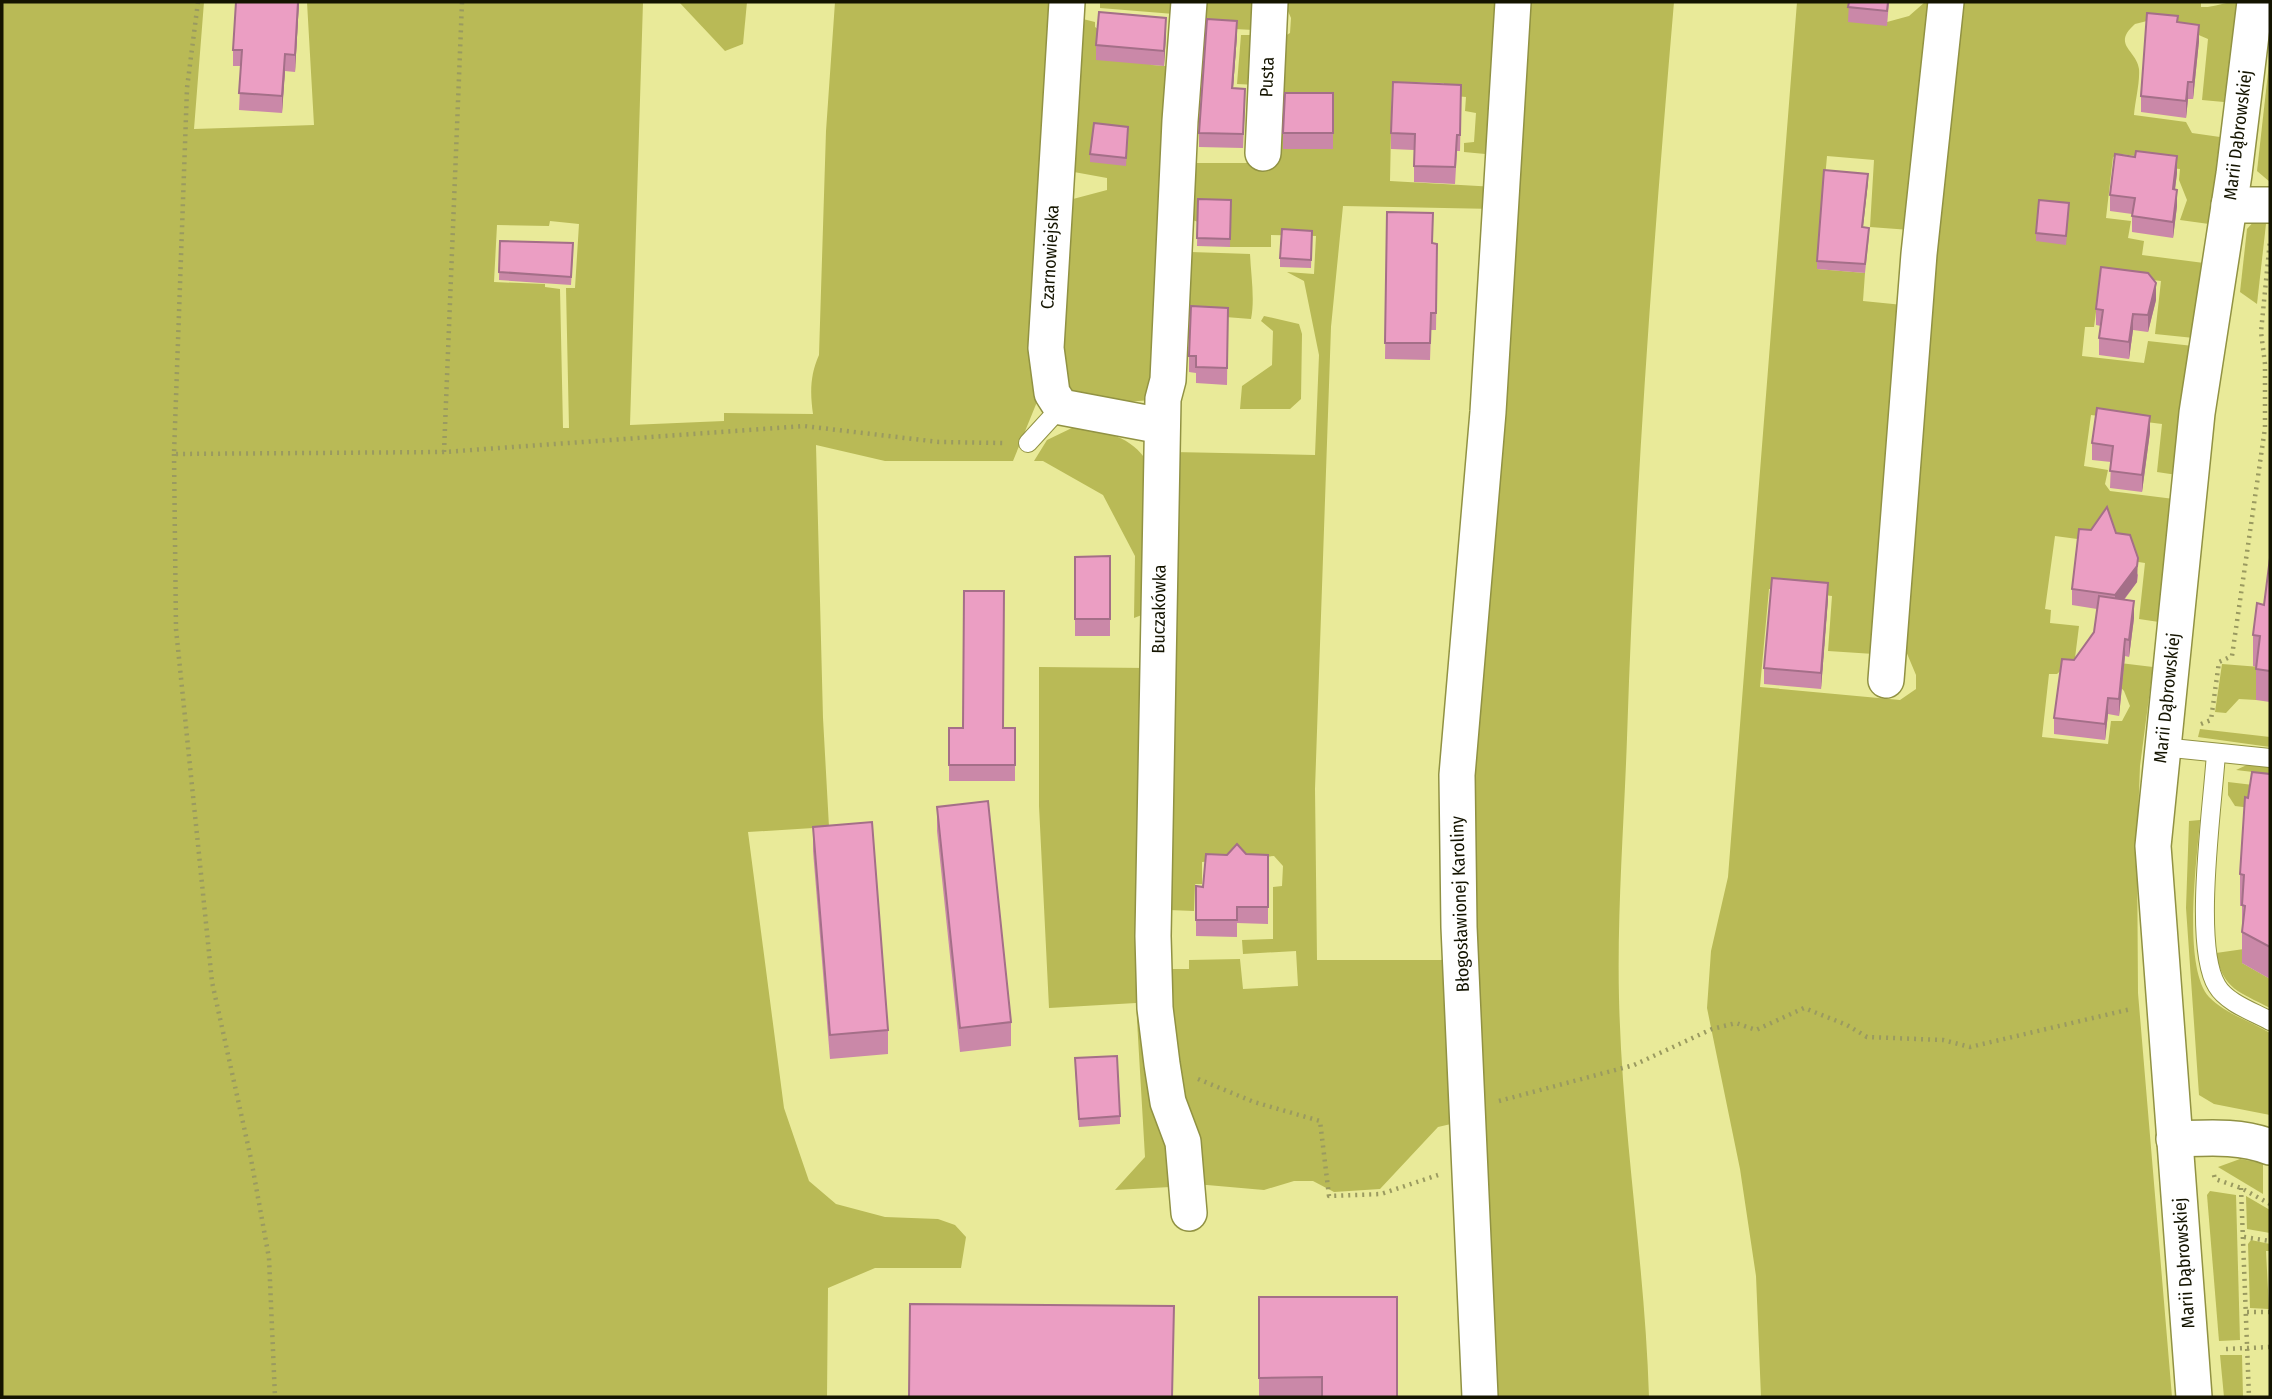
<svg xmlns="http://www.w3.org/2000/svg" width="2272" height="1399" viewBox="0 0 2272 1399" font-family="'Fira Sans Condensed',sans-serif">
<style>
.green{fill:#b9ba56;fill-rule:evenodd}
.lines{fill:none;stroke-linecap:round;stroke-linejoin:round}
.service-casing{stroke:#919243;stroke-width:20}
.minor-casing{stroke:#919243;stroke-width:38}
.path{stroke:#9a9a60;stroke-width:4.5;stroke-dasharray:2 5;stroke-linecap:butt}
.service{stroke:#fff;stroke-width:18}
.minor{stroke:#fff;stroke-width:35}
.wall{fill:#ca88a8}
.shaded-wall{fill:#a46f88}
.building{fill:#eb9ec3;stroke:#a46f88;stroke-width:2}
.labels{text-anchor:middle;stroke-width:5;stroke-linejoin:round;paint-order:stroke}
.street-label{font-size:18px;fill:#141400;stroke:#fff}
</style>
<rect width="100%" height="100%" fill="#e9ea99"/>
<g class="green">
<path d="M2 2H204L194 129 314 125 307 2H643L630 425 724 421V413L813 414C810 393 810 375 819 355L826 131 835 2H1059L1041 392 1013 461H885L816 445 823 718 829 827 748 832 784 1108 809 1181 836 1204 885 1217 938 1219 955 1225 966 1237 961 1268H875L828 1288 827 1397H2ZM550 221 579 224 575 288H566L569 428H563L560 289 545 287V284L494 282 497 225 549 226Z"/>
<polygon points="679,2 747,2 743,44 725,51"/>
<polygon points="1100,2 1182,2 1174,14 1100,8"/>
<polygon points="1197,2 1262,2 1257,85 1237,84 1241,35 1254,35 1254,30 1194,27"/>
<polygon points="1284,2 1503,2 1496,155 1464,152 1464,143 1474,142 1476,113 1465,111 1466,97 1444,95 1444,83 1392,82 1390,181 1496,187 1495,209 1343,206 1331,327 1315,789 1317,960 1441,960 1452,958 1451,1124 1438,1127 1380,1189 1334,1192 1313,1181 1294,1181 1264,1190 1207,1185 1115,1190 1145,1157 1136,1003 1049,1008 1039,806 1039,667 1149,668 1147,979 1155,1118 1169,1122 1173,1058 1170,969 1189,969 1189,960 1240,959 1243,989 1298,986 1296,951 1243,954 1242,940 1273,939 1273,887 1282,886 1283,866 1274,856 1202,862 1202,884 1195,884 1194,911 1169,910 1173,452 1315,455 1319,355 1304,281 1287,272 1314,274 1316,236 1271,235 1271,247 1230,247 1230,208 1197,208 1198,222 1182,216 1185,163 1253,163 1275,42 1290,33 1291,18"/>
<path d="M1522 2H1674C1653 247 1635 492 1627 738 1624 824 1617 912 1619 998 1622 1132 1645 1264 1649 1397H1498L1467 768Z"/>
<path d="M1797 2H1850L1887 22 1909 16 1925 2H1934L1910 230 1870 227 1874 160 1827 156 1817 269 1865 273 1863 301 1903 305 1874 654 1828 651 1832 596 1769 589 1760 687 1900 700 1916 689V675L1903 644 1953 2H2201V7C2213 8 2224 2 2237 2L2224 102 2202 100 2208 39 2159 18 2135 24C2111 45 2137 50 2139 69 2140 83 2135 101 2134 115L2186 122 2192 133 2220 137 2209 224 2180 220 2187 200 2179 180 2180 169 2137 164V156L2120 154 2113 157 2106 218 2131 221 2128 238 2144 241 2142 255 2204 263 2194 338 2155 334 2161 281 2101 274 2094 327H2085L2082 356 2144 363 2148 341 2193 346 2177 475 2157 472 2162 424 2091 415 2084 466 2108 470 2105 484 2110 491 2174 499 2159 622 2139 619 2145 563 2132 561 2085 540 2055 536 2045 609 2051 610 2050 623 2079 626 2075 658 2057 674H2049L2042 737 2108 744 2111 721H2122L2130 706 2124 691 2095 660 2153 667 2140 766 2137 844 2138 993 2172 1397H1761L1756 1276 1740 1169 1707 1008 1711 951 1728 877Z"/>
<path d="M1075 17 1095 22V27L1152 65 1178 67 1149 400C1119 403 1086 404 1062 385V206L1073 199 1107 190V178L1074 172Z"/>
<polygon points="2270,55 2270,182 2257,171"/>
<polygon points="2267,215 2257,304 2240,292 2247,229 2256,219"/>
<path d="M1191 252 1250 254C1251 276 1255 299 1251 319L1187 314Z"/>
<polygon points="1264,316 1299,324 1302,334 1301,399 1290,409 1240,409 1242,386 1272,365 1273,331 1261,321"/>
<path d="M1076 426C1106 433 1131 435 1148 463L1152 611 1134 618 1135 556 1103 495 1043 461H1034L1047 440Z"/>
<polygon points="2222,664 2260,667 2256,700 2239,699 2226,713 2215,712"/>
<polygon points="2200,729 2270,737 2270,747 2198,737"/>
<polygon points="2249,764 2270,766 2270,774 2236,770"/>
<polygon points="2228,782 2270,787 2251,808 2235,806 2228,795"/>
<path d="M2200 820C2197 860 2182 966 2209 997 2224 1013 2252 1022 2270 1033V1115L2214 1104 2199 1095 2186 908 2189 821Z"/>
<path d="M2244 949 2242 963 2270 979V1008C2240 992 2223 990 2216 953Z"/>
<polygon points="2240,1159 2263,1163 2263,1194 2218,1167"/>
<polygon points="2210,1191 2236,1195 2240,1340 2219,1341 2207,1195"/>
<polygon points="2246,1196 2270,1210 2270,1233 2247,1229"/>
<polygon points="2251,1240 2270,1244 2270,1251 2266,1251 2269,1309 2250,1308 2248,1244"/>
<polygon points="2220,1355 2242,1355 2243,1397 2224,1397"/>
</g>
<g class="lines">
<g class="service-casing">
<g id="service">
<polyline points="1028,443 1061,407"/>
<polyline points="2162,747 2270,758"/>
<path d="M2216 753C2213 804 2192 946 2217 986 2227 1003 2254 1012 2270 1021"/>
</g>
</g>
<g class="minor-casing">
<g id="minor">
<polyline points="1067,2 1046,348 1052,393 1061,407 1162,426"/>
<polyline points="1263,153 1270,2"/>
<polyline points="2229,205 2270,205"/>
<polyline points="1886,680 1919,254 1946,2"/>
<path d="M2174 1139C2207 1138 2240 1135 2270 1147"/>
<polyline points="1189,1213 1183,1142 1168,1102 1162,1064 1155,1008 1153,936 1163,399 1168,380 1180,121 1189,2"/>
<polyline points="1480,1397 1459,927 1457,775 1488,412 1513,2"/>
<polyline points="2194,1397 2153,846 2197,413 2234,174 2255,2"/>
</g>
</g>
<g class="path">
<polyline points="198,2 187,88 174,454 444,452 804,426 939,442 1003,443"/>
<polyline points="444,452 462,2"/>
<polyline points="174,454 176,629 212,982 251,1159 269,1258 275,1397"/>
<polyline points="2201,724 2211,720 2219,662 2232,656 2265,428 2265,364 2261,332 2270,240"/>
<polyline points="1198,1079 1254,1102 1320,1121 1329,1196 1381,1194 1438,1175"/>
<polyline points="1499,1101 1634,1065 1712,1029 1736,1023 1756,1030 1804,1008 1847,1025 1867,1037 1943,1040 1970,1047 2131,1009"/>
<polyline points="2214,1175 2215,1179 2241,1188 2270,1204"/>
<polyline points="2241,1188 2249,1397"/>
<polyline points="2244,1237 2270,1241"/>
<polyline points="2247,1312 2270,1312"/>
<polyline points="2226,1349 2270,1347"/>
</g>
<use href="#service" class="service"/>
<use href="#minor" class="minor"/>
</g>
<g class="wall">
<polygon points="299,2 295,72 285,71 282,113 239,110 241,66 233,66 233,50"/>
<polygon points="1849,2 1889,2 1887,26 1848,22"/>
<polygon points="2178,22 2199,41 2193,99 2188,99 2186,118 2141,112 2141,96"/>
<polygon points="1166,33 1164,66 1096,60 1096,45"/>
<polygon points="1237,35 1233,88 1245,103 1243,148 1199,147 1199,133"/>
<polygon points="1333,93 1333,149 1283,149 1283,133"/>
<polygon points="1461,101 1460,151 1457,151 1455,184 1414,182 1414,150 1391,149 1391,133"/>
<polygon points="1128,135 1126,166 1090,162 1090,154"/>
<polygon points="2177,173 2175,189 2177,206 2173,238 2132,232 2132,214 2110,211 2110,195"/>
<polygon points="1868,182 1862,227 1869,236 1865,273 1817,269 1817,261"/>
<polygon points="1198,199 1231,200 1230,247 1197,246"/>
<polygon points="2069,211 2066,245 2036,241 2036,233"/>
<polygon points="1387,212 1432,243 1437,260 1436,330 1431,330 1430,360 1385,359"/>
<polygon points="1312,231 1311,268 1280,267 1280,258"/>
<polygon points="500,241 573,252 571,285 499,280"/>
<polygon points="2156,300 2148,332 2133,330 2129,359 2099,355 2099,338 2101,326 2096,325 2096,309"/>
<polygon points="1228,308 1227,385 1196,383 1196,373 1189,372 1189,356"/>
<polygon points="2150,432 2142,492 2110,488 2111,462 2092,460 2092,443"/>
<polygon points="2116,533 2138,575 2137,582 2124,600 2134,618 2129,657 2125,656 2119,716 2108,714 2105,740 2054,734 2054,718 2074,660 2094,632 2097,609 2072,605 2072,589"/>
<polygon points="1110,556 1110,636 1075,636 1075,557"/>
<polygon points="2270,558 2270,702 2256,700 2256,667 2253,666 2253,635 2264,605"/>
<polygon points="1828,599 1821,689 1764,684 1764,668"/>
<rect x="949" y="728" width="66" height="53"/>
<polygon points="2270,774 2270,979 2242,963 2242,906 2240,906 2240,874 2248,798"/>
<polygon points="937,807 1011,1022 1011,1046 960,1052 937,831"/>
<polygon points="813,827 888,1030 888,1054 830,1059 813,851"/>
<polygon points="1246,854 1268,855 1268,924 1237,923 1237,937 1196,936 1196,886 1203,887"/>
<polygon points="1075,1066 1120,1116 1120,1124 1079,1127"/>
<polygon points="1259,1297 1397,1397 1259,1397"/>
</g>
<g class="shaded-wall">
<polygon points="298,2 299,2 295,72 295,55"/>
<polygon points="1166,18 1166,33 1164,66 1164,51"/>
<polygon points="1237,21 1237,35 1232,102 1232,88"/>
<polygon points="2199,25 2199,41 2193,99 2193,82"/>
<polygon points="285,54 285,71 282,113 282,96"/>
<polygon points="2188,82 2188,99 2186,118 2186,101"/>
<polygon points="2177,156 2177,173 2173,205 2173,189"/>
<polygon points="1868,174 1868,182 1862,236 1862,227"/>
<polygon points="2177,190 2177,206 2173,238 2173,222"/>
<polygon points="2156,283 2156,300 2148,332 2148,315"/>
<polygon points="2133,314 2133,330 2129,359 2129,342"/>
<polygon points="2150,416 2150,432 2142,492 2142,475"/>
<polygon points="2138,558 2137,582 2115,611 2115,595"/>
<polygon points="1828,583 1828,599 1821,689 1821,673"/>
<polygon points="2134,601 2134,618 2129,657 2129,640"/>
<polygon points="2125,639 2125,656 2119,716 2119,699"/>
<polygon points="2108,698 2108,714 2105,740 2105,724"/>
</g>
<g class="building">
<polygon points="236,2 298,2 295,55 285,54 282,96 239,93 242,50 233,50"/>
<polygon points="1849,2 1888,2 1887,11 1848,7"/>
<polygon points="1099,12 1166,18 1164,51 1096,45"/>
<polygon points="2147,13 2178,16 2177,22 2199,25 2193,82 2188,82 2186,101 2141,96"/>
<polygon points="1207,19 1237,21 1232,88 1245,89 1243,134 1199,133"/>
<polygon points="1393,82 1461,85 1460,135 1457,135 1455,167 1414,166 1415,134 1391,133"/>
<polygon points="1285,93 1333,93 1333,133 1283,133"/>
<polygon points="1094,123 1128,127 1126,158 1090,154"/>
<polygon points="2136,151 2177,156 2173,189 2177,190 2173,222 2132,216 2135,198 2110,195 2115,154 2135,157"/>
<polygon points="1824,170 1868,174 1862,227 1869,228 1865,264 1817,261"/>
<polygon points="1198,199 1231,200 1230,239 1197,238"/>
<polygon points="2039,200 2069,203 2066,236 2036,233"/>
<polygon points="1387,212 1433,213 1432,243 1437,244 1436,313 1431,313 1430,343 1385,343"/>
<polygon points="1282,229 1312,231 1311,260 1280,258"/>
<polygon points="500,241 573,243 571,277 499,272"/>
<polygon points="2101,267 2148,273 2156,283 2148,315 2133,314 2129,342 2099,338 2103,310 2096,309"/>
<polygon points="1191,306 1228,308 1227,368 1196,367 1196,356 1189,356"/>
<polygon points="2097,408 2150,416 2142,475 2110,471 2113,446 2092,443"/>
<polygon points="2107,507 2116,533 2130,535 2138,558 2137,566 2115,595 2072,589 2079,529 2091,530"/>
<polygon points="1110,556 1110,619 1075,619 1075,557"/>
<polygon points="2270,558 2270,671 2256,669 2260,636 2253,635 2257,603 2264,605"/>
<polygon points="1772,578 1828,583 1821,673 1764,668"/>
<polygon points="964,591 1004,591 1003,728 1015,728 1015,765 949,765 949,728 963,728"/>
<polygon points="2099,596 2134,601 2129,640 2125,639 2119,699 2108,698 2105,724 2054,718 2062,659 2074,660 2094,632"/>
<polygon points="2252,772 2270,774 2270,947 2242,932 2245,906 2242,905 2244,875 2240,874 2245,797 2248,798"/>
<polygon points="988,801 1011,1022 960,1028 937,807"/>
<polygon points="872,822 888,1030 830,1035 813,827"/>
<polygon points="1237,844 1246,854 1268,855 1268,907 1237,907 1237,920 1196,920 1196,886 1203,887 1206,854 1227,855"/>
<polygon points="1117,1056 1120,1116 1079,1119 1075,1058"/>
<polygon points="1259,1297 1397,1297 1397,1397 1322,1397 1322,1377 1259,1378"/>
<polygon points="910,1304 1174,1306 1172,1397 909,1397"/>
</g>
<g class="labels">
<g class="street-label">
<text transform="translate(1267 77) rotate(-88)" y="6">Pusta</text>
<text transform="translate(2238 135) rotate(-83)" y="6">Marii Dąbrowskiej</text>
<text transform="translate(1050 257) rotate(-87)" y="6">Czarnowiejska</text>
<text transform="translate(1159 609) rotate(-89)" y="6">Buczakówka</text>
<text transform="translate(2167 698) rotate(-84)" y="6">Marii Dąbrowskiej</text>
<text transform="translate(1460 904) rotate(-92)" y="6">Błogosławionej Karoliny</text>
<text transform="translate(2184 1263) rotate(-94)" y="6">Marii Dąbrowskiej</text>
</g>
</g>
<rect width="2272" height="1399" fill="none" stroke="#141400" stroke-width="7"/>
</svg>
